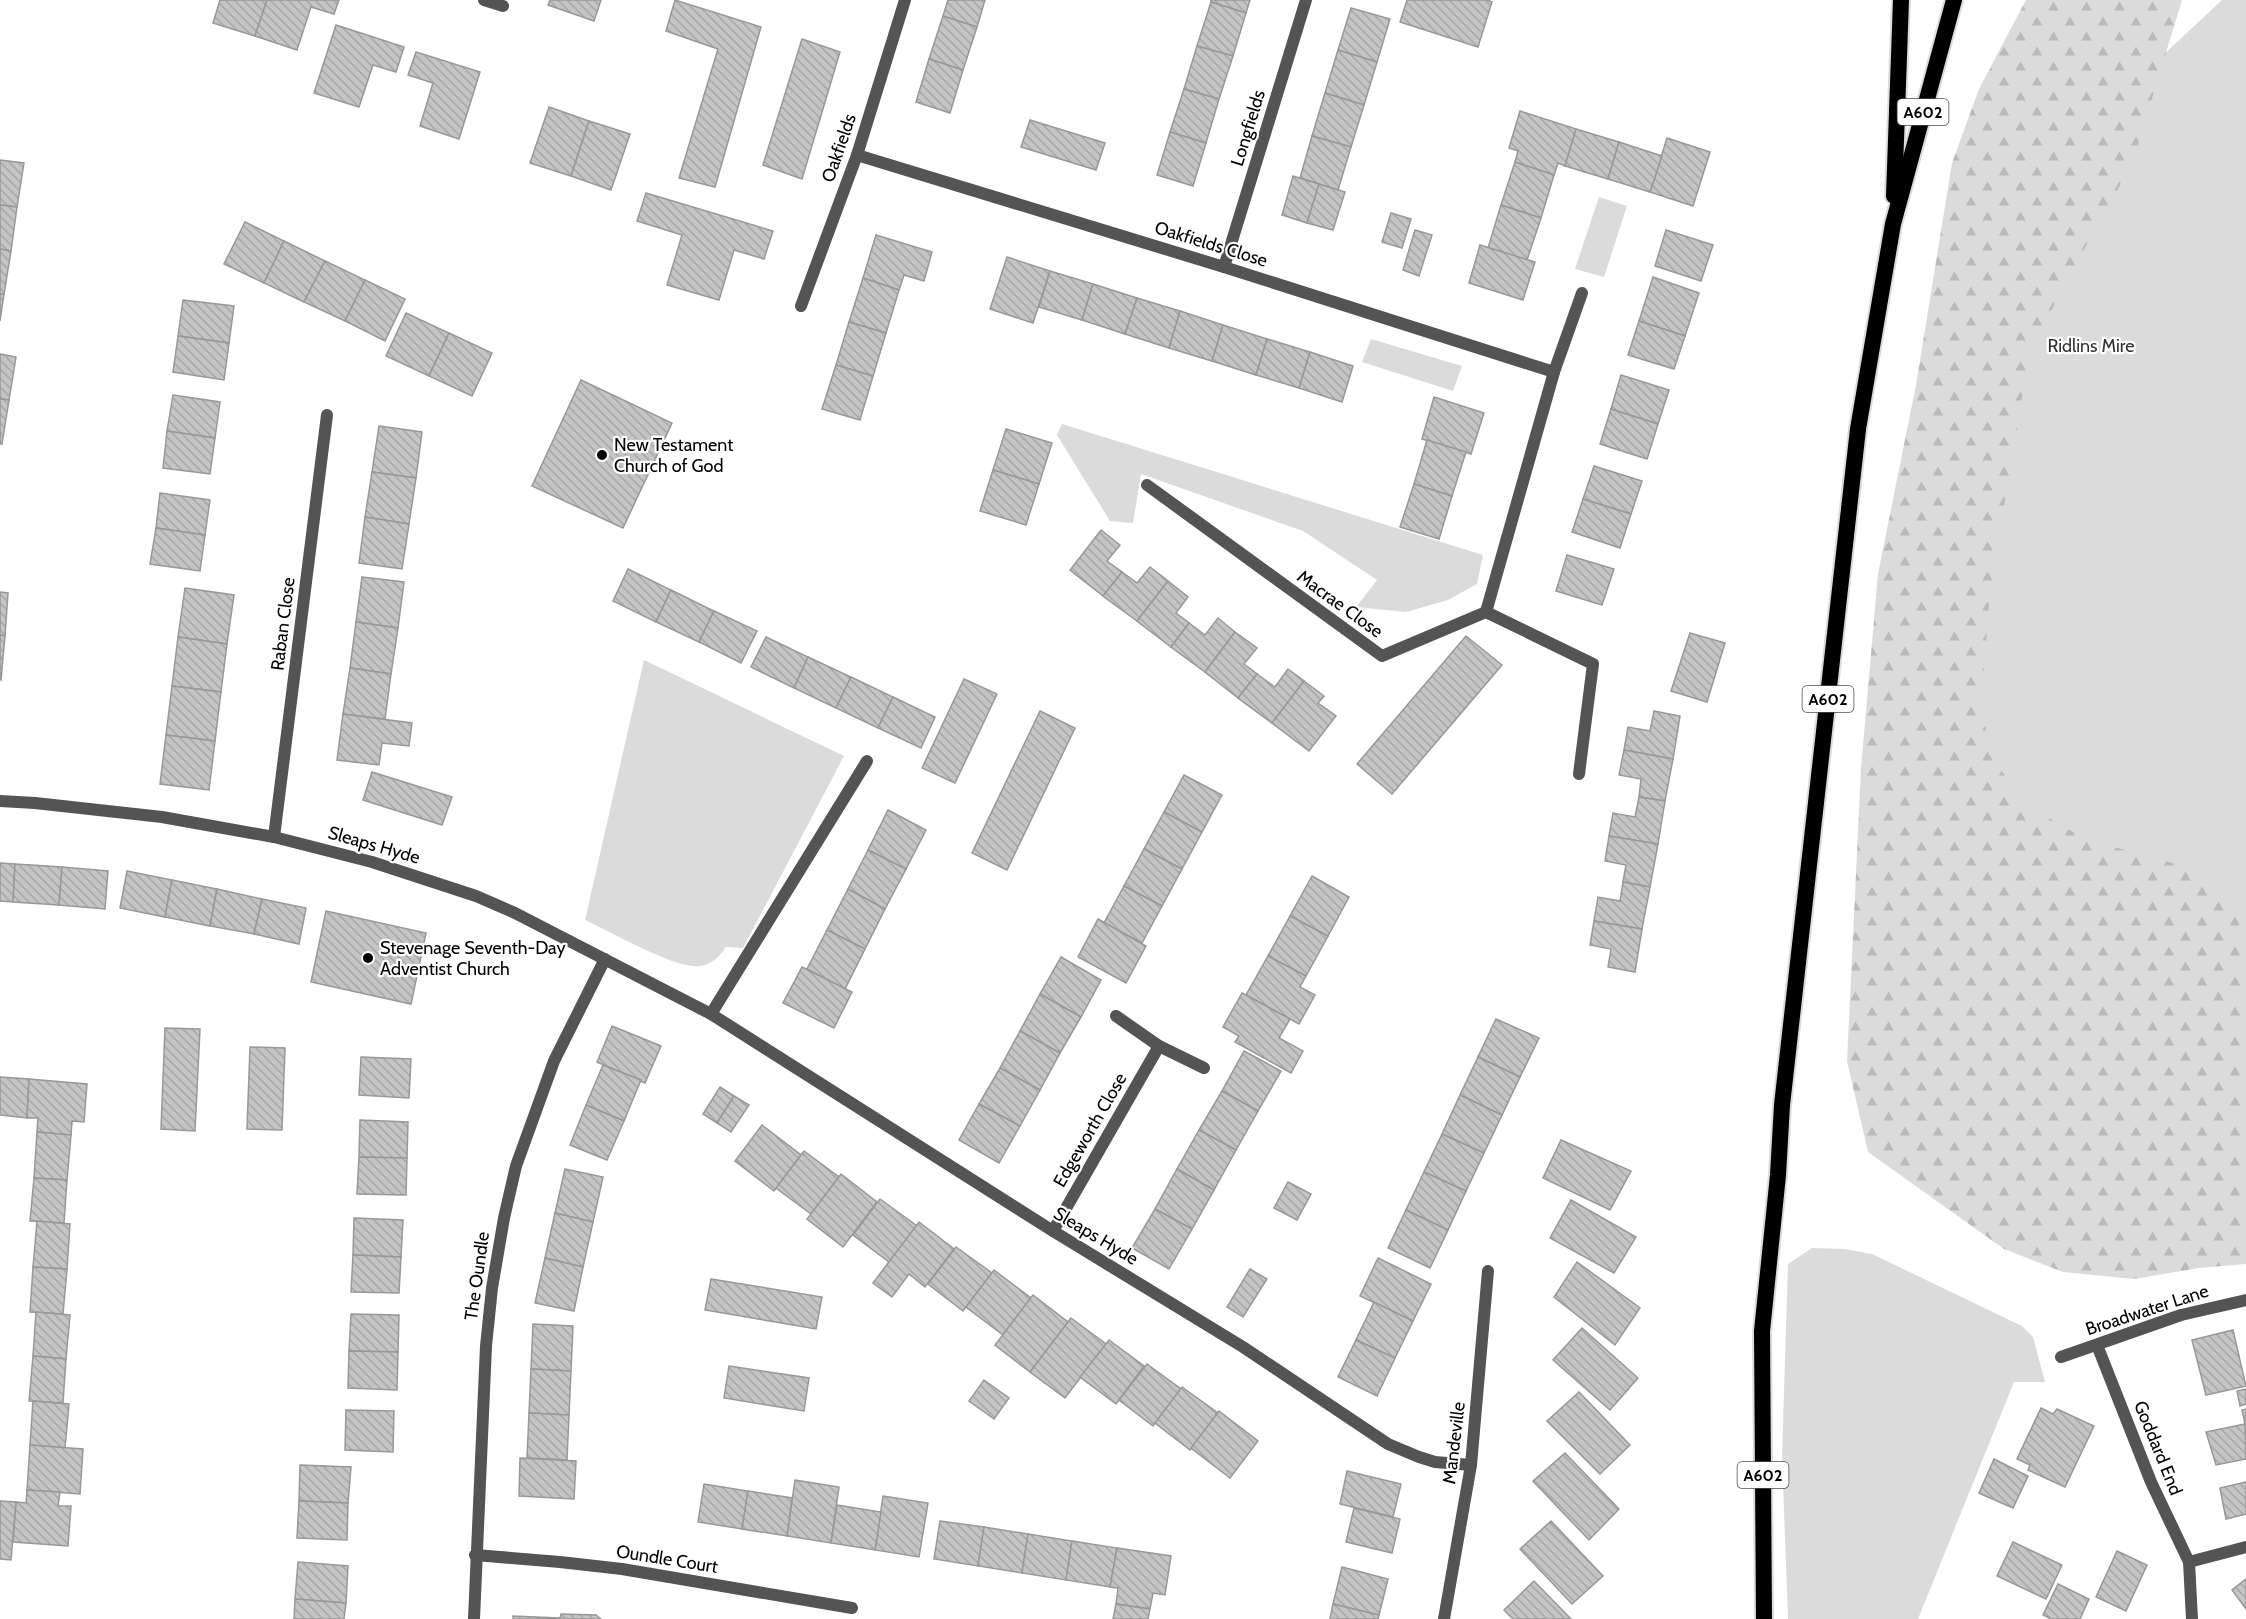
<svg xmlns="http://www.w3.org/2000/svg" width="2246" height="1619" viewBox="0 0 2246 1619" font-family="Cabin,sans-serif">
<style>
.green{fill:#dbdbdb}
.forest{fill:url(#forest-firs)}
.building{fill:url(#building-back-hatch);stroke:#989898;stroke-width:1.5}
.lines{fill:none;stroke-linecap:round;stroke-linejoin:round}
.trunk-casing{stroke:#dbdbdb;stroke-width:20}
.minor{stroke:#545454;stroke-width:12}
.trunk{stroke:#000;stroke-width:16}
.poi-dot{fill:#000;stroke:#fff;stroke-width:2}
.labels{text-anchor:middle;stroke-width:4.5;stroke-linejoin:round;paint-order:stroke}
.shield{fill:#fff;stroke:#4c4c4c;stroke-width:1.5}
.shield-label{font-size:16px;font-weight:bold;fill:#000}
.street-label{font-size:18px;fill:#000;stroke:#fff}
.park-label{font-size:18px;fill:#323232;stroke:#fff}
.poi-label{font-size:18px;fill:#000;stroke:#fff;text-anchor:start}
</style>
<defs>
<pattern id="forest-firs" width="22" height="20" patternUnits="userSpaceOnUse" patternTransform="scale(1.5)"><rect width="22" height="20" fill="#dbdbdb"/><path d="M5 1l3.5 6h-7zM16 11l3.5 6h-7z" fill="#bababa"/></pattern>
<pattern id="building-back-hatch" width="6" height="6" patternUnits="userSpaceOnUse" patternTransform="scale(1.5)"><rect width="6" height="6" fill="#c4c4c4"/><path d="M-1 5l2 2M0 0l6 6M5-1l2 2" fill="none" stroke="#a7a7a7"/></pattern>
</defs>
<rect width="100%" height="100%" fill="#fff"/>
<g class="green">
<polygon points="2222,0 2246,0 2246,1196 1976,1153 1934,301 1996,211"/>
<polygon points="1599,197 1627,206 1604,277 1575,269"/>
<polygon points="1371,339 1462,366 1453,391 1362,362"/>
<polygon points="1062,424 1483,555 1477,584 1448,600 1406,612 1356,607 1377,580 1303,531 1141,474 1133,523 1110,521 1057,435"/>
<path d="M644 660 844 756 743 948 726 947C719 957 714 963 701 966 679 971 609 931 585 920Z"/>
<polygon points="1812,1248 1845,1249 1872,1254 2022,1326 2033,1337 2045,1382 2014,1382 1918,1619 1788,1619 1782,1456 1788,1264"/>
</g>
<polygon class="forest" points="2026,0 2182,0 2132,164 2063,287 2029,356 1990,591 1981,707 1992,757 2025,804 2085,839 2191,868 2224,891 2243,933 2242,997 2246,1006 2246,1264 2199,1268 2134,1279 2063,1272 2004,1249 1868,1152 1847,1061 1861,769 1878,574 1916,385 1952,163 1979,89"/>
<g class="building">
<polygon points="220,0 267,0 255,36 213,23"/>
<polygon points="267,0 339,0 334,14 311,7 297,50 255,36"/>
<polygon points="550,0 601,0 594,21 548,5"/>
<polygon points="675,0 761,27 715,187 679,178 718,49 666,31"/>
<polygon points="948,0 985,0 977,27 943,16"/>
<polygon points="1211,0 1250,0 1246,13 1211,2"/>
<polygon points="1407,0 1487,0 1492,2 1478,47 1400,22"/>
<polygon points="1211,2 1246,13 1233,56 1197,46"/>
<polygon points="1351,8 1390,19 1377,62 1338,50"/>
<polygon points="943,16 977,27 963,70 929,59"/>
<polygon points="336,25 404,47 396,72 373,65 359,107 314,93"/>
<polygon points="802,39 840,52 802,179 763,165"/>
<polygon points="1197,46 1233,56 1219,99 1184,89"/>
<polygon points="1338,50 1377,62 1364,105 1325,93"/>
<polygon points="416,52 480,72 459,139 420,126 433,83 408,75"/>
<polygon points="929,59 963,70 950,113 916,102"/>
<polygon points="1184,89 1219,99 1206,143 1170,132"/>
<polygon points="1325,93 1364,105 1351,147 1312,136"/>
<polygon points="549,107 589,121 571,176 530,163"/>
<polygon points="1520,111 1576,129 1565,166 1558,163 1554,175 1515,162 1518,151 1509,148"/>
<polygon points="1030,120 1105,143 1096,170 1021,147"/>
<polygon points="589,121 630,134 611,190 571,176"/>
<polygon points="1576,129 1619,142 1608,179 1565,166"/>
<polygon points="1170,132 1206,143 1193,186 1157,175"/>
<polygon points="1312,136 1351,147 1338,190 1300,178"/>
<polygon points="1667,138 1710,152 1693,206 1650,192"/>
<polygon points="1619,142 1662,156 1650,192 1608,179"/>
<polygon points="0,160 24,163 17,207 0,205"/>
<polygon points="1515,162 1554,175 1541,218 1501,205"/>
<polygon points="1293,176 1319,184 1307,223 1282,215"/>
<polygon points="1319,184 1345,192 1333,230 1307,223"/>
<polygon points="646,193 773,231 764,259 734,250 719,300 667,285 682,235 637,221"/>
<polygon points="0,205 17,207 11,251 0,249"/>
<polygon points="1501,205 1541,218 1527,260 1488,248"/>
<polygon points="1391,213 1411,219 1402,248 1382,242"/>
<polygon points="245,222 284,241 264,283 224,264"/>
<polygon points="1415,230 1432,235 1419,276 1403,270"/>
<polygon points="1666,230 1713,245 1701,281 1655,266"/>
<polygon points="876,235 932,252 924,281 904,275 899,290 863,278"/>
<polygon points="284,241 325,261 304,302 264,283"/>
<polygon points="1480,245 1535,262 1523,300 1469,283"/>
<polygon points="0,249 11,251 4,294 0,294"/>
<polygon points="1007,257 1050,271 1033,323 990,309"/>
<polygon points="325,261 365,280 345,321 304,302"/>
<polygon points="1050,271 1093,284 1082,320 1039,307"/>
<polygon points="1653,277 1699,293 1685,336 1639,321"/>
<polygon points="863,278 899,290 886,333 849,322"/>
<polygon points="365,280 405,299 385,341 345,321"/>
<polygon points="1093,284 1137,298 1125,334 1082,320"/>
<polygon points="0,294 4,294 0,321"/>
<polygon points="1137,298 1180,311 1169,348 1125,334"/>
<polygon points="183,300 234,306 229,343 178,336"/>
<polygon points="1180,311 1223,325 1212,361 1169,348"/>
<polygon points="406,313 449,333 429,376 386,356"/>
<polygon points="1639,321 1685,336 1674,369 1628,355"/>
<polygon points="849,322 886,333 873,376 836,365"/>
<polygon points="1223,325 1267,339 1256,375 1212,361"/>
<polygon points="449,333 492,353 472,396 429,376"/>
<polygon points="178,336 229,343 224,380 173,372"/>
<polygon points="1267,339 1310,352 1299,388 1256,375"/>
<polygon points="1310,352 1353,366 1342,402 1299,388"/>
<polygon points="0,354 16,357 9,400 0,399"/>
<polygon points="836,365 873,376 860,420 822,409"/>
<polygon points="1621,375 1669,390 1658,424 1611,409"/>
<polygon points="581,380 672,423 623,528 532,486"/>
<polygon points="173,395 220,402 215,438 167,431"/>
<polygon points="1434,397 1484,413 1471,454 1422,439"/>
<polygon points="0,399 9,400 2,444 0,444"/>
<polygon points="1611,409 1658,424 1647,459 1600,444"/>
<polygon points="379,426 422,432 416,478 372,472"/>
<polygon points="1006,429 1052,443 1039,484 993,470"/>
<polygon points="167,431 215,438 210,474 163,468"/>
<polygon points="1427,440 1466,452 1452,496 1414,484"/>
<polygon points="1594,466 1642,481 1631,514 1583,499"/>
<polygon points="993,470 1039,484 1026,525 980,511"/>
<polygon points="372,472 416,478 409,524 365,517"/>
<polygon points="1414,484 1452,496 1439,539 1400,527"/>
<polygon points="160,493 210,500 205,535 156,528"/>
<polygon points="1583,499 1631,514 1620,548 1572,532"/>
<polygon points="365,517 409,524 402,569 359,563"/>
<polygon points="156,528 205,535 200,571 150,564"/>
<polygon points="1101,530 1120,545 1107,561 1122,572 1103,596 1070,570"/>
<polygon points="1567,555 1614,569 1602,605 1556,591"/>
<polygon points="1150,567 1168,581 1137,621 1103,596 1122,572 1137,583"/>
<polygon points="628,569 671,590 656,622 613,601"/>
<polygon points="362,577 404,582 398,628 356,622"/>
<polygon points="1168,581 1188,597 1176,613 1189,623 1171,647 1137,621"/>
<polygon points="185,588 234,595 227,644 178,637"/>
<polygon points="671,590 714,611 699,642 656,622"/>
<polygon points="0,592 8,593 5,636 0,635"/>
<polygon points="714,611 757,631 741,663 699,642"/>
<polygon points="1218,618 1235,632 1205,672 1171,647 1189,623 1205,635"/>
<polygon points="356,622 398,628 391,674 350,668"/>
<polygon points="1235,632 1257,648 1244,664 1257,674 1238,698 1205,672"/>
<polygon points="1690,633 1725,643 1707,702 1671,691"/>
<polygon points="0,635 5,636 1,680 0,679"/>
<polygon points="1466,636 1502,665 1392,794 1357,764"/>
<polygon points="178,637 227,644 221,692 172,686"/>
<polygon points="766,637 808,657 794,688 751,667"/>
<polygon points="808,657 851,677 836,708 794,688"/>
<polygon points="350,668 391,674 385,719 343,714"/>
<polygon points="1288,669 1304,681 1272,723 1238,698 1257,674 1275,687"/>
<polygon points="851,677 893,697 878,728 836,708"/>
<polygon points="964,679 997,694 955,783 922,768"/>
<polygon points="1304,681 1324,696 1318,703 1336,716 1309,751 1272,723"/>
<polygon points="172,686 221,692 215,741 166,735"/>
<polygon points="893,697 935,717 921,748 878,728"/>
<polygon points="1040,711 1075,728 1007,870 972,853"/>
<polygon points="1654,711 1680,716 1673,759 1624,750 1628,727 1650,731"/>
<polygon points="343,714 412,723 409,746 382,743 379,765 337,760"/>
<polygon points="166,735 215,741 209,790 160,784"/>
<polygon points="1624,750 1673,759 1665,801 1639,797 1641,779 1619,775"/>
<polygon points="372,772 452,797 442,825 363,800"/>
<polygon points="1184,775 1222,795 1202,832 1164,812"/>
<polygon points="1639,797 1665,801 1658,844 1609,836 1613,813 1635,817"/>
<polygon points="888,810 926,830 906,869 868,850"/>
<polygon points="1164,812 1202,832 1182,869 1144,849"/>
<polygon points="1609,836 1658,844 1650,887 1623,882 1626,865 1605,861"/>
<polygon points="1144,849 1182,869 1162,906 1124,886"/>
<polygon points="868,850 906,869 885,909 848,889"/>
<polygon points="0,863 15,864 13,902 0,901"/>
<polygon points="15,864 62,867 59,905 13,902"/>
<polygon points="62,867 108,871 105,909 59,905"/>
<polygon points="127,871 172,880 165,917 120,908"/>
<polygon points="1312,876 1349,897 1328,936 1290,916"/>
<polygon points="172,880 217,889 210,926 165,917"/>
<polygon points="1623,882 1650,887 1642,929 1594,921 1598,897 1620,901"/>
<polygon points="1124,886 1162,906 1142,943 1104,923"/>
<polygon points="217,889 262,899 254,934 210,926"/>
<polygon points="848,889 885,909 865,949 827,930"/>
<polygon points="262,899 306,908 299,944 254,934"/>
<polygon points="326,911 426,933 411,1004 311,982"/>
<polygon points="1290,916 1328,936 1306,976 1268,956"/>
<polygon points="1098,919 1146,946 1126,983 1078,957"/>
<polygon points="1594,921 1642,929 1635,972 1608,967 1611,949 1590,945"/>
<polygon points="827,930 865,949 845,989 807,969"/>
<polygon points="1268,956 1306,976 1300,987 1315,995 1299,1024 1246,995"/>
<polygon points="1061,957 1101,980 1081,1017 1040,994"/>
<polygon points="802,967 852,992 834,1028 783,1003"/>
<polygon points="1242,993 1290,1019 1279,1038 1303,1051 1291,1073 1235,1042 1239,1036 1223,1027"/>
<polygon points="1040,994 1081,1017 1060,1053 1020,1031"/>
<polygon points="1496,1019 1539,1038 1520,1077 1478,1057"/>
<polygon points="612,1026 661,1046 645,1083 597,1062"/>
<polygon points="165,1028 200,1029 195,1131 161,1129"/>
<polygon points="1020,1031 1060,1053 1040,1090 1000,1068"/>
<polygon points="250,1047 285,1048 282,1130 247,1129"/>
<polygon points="1244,1051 1281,1071 1258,1111 1222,1091"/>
<polygon points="361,1057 411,1059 409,1098 359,1095"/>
<polygon points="1478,1057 1520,1077 1502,1115 1460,1095"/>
<polygon points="603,1065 641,1080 624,1121 586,1105"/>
<polygon points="1000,1068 1040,1090 1020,1126 979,1104"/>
<polygon points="0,1077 29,1079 27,1118 0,1115"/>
<polygon points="29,1079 87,1084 84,1122 72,1121 71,1135 37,1132 38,1118 27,1118"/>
<polygon points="720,1087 734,1096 717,1123 703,1114"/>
<polygon points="1222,1091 1258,1111 1236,1150 1199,1130"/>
<polygon points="1460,1095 1502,1115 1484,1153 1442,1134"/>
<polygon points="734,1096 749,1105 731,1132 717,1123"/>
<polygon points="979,1104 1020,1126 999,1163 959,1140"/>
<polygon points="586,1105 624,1121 607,1160 570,1145"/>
<polygon points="360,1120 408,1122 407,1158 359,1157"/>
<polygon points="762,1125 801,1155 774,1191 735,1161"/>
<polygon points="1199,1130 1236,1150 1214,1190 1177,1169"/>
<polygon points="37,1132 71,1135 67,1180 34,1178"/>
<polygon points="1442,1134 1484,1153 1466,1191 1424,1172"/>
<polygon points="1561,1140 1631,1171 1610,1210 1543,1178"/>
<polygon points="804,1151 839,1177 811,1214 776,1188"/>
<polygon points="359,1157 407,1158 406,1195 357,1194"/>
<polygon points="565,1169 603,1177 593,1222 555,1213"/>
<polygon points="1177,1169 1214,1190 1192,1229 1155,1209"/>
<polygon points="1424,1172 1466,1191 1448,1230 1406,1210"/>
<polygon points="841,1174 877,1202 843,1247 807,1219"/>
<polygon points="34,1178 67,1180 64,1223 30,1221"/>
<polygon points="1288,1182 1311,1194 1297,1220 1274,1208"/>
<polygon points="880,1199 917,1226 889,1262 853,1235"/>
<polygon points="1571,1200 1636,1237 1614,1273 1550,1238"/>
<polygon points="1155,1209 1192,1229 1169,1269 1132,1248"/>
<polygon points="1406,1210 1448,1230 1430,1268 1388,1248"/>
<polygon points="555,1213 593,1222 583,1267 545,1258"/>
<polygon points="354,1218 403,1220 401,1257 353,1255"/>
<polygon points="37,1221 70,1224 67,1269 33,1267"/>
<polygon points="919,1222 954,1249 925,1287 909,1274 892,1297 873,1283"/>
<polygon points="956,1247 992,1273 963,1311 928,1284"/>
<polygon points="353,1255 401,1257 399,1293 351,1292"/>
<polygon points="545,1258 583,1267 574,1311 535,1303"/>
<polygon points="1378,1258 1431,1284 1413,1321 1360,1296"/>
<polygon points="1577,1262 1640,1308 1615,1345 1554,1297"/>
<polygon points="33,1267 67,1269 63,1314 30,1312"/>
<polygon points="1250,1269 1267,1279 1243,1317 1227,1307"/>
<polygon points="994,1270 1031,1298 1003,1335 966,1307"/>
<polygon points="711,1279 822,1297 816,1329 705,1310"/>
<polygon points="1033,1295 1068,1322 1030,1372 995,1345"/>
<polygon points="1374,1302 1413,1321 1395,1358 1356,1340"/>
<polygon points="36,1312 70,1315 66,1359 33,1356"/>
<polygon points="351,1314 399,1315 398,1352 349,1351"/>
<polygon points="1071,1318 1106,1344 1065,1398 1030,1372"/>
<polygon points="533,1324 573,1326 571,1371 531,1369"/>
<polygon points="1582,1328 1638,1378 1610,1410 1553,1360"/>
<polygon points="2233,1330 2246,1386 2206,1395 2192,1340"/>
<polygon points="1109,1340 1144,1366 1116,1404 1080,1377"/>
<polygon points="1356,1340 1395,1358 1377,1396 1338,1377"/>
<polygon points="349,1351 398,1352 397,1390 348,1388"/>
<polygon points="33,1356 66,1359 63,1403 29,1401"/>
<polygon points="1147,1364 1181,1389 1153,1426 1119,1400"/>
<polygon points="729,1366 809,1378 804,1411 724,1398"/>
<polygon points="531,1369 571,1371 569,1415 529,1413"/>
<polygon points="984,1380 1009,1398 994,1419 969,1401"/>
<polygon points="1182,1387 1218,1413 1190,1450 1155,1423"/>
<polygon points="2246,1389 2246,1404 2240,1406 2237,1391"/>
<polygon points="1579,1392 1630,1445 1600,1474 1547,1421"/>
<polygon points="33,1401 69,1404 65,1448 30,1445"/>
<polygon points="2041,1408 2053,1414 2057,1409 2094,1426 2065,1487 2028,1470 2030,1465 2017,1459"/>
<polygon points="2246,1409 2246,1424 2245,1424 2242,1410"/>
<polygon points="346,1410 394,1411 393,1452 345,1450"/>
<polygon points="1219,1411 1258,1441 1230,1478 1191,1448"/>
<polygon points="529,1413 569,1415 567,1460 527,1458"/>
<polygon points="2245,1424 2246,1459 2216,1465 2206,1432"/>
<polygon points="30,1445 83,1449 80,1494 27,1490"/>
<polygon points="1565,1453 1619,1509 1589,1540 1533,1481"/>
<polygon points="520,1458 576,1461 574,1499 519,1496"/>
<polygon points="1994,1459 2028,1476 2013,1508 1979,1493"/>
<polygon points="300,1465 351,1467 348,1503 299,1501"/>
<polygon points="1347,1471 1401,1484 1393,1517 1340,1504"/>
<polygon points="795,1480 839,1487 831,1543 787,1536"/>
<polygon points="2246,1482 2246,1514 2226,1519 2220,1488"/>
<polygon points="704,1484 748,1491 742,1529 698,1522"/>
<polygon points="27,1490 60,1492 58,1506 71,1506 68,1546 13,1542 16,1502 26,1503"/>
<polygon points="748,1491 792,1498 787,1536 742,1529"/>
<polygon points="883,1496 928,1503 919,1557 875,1550"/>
<polygon points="0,1501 16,1502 11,1560 0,1559"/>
<polygon points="299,1501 348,1503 347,1540 297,1538"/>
<polygon points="837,1505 881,1512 875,1550 831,1543"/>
<polygon points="1354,1508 1400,1519 1392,1553 1346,1542"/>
<polygon points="940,1521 984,1527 978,1566 934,1559"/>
<polygon points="1551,1521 1603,1576 1572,1604 1520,1549"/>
<polygon points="984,1527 1028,1534 1022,1573 978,1566"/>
<polygon points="1028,1534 1072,1541 1066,1580 1022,1573"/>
<polygon points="1072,1541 1117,1548 1110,1587 1066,1580"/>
<polygon points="2013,1542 2062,1565 2046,1599 1997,1576"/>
<polygon points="1117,1548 1171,1556 1165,1595 1153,1593 1150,1609 1116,1604 1118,1588 1110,1587"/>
<polygon points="2117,1551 2147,1565 2126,1611 2096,1597"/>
<polygon points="298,1562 348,1566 346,1603 295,1599"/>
<polygon points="1342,1567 1388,1579 1379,1615 1333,1604"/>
<polygon points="2246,1579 2246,1609 2232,1590"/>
<polygon points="1534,1581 1571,1619 1513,1619 1504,1610"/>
<polygon points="2058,1584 2089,1599 2080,1619 2051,1619 2043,1615"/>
<polygon points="295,1599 346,1603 344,1619 294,1619"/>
<polygon points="1116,1604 1150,1609 1148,1619 1113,1619"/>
<polygon points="1333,1604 1379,1615 1378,1619 1330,1619"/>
<polygon points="561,1614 596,1615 601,1619 513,1619 513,1616 560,1618"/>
</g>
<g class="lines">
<g class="trunk-casing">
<g id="trunk">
<polyline points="1894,196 1901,0"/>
<polyline points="1764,1619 1762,1331 1778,1175 1782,1105 1858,429 1893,224 1954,0"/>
</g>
</g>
<g class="minor">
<polyline points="484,0 503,6"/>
<polyline points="857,155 1224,267 1554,372"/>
<polyline points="1224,267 1306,0"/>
<polyline points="801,306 857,155 905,0"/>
<polyline points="1147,485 1382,656 1486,612 1593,664 1579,774"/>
<polyline points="1486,612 1554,372 1582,293"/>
<polyline points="0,801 35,803 162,817 274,837 372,862 476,896 515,913 711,1014 1053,1231 1243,1347 1388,1444 1419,1457 1435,1462 1471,1465"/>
<polyline points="274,837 327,415"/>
<polyline points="711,1014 867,761"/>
<polyline points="1116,1016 1159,1046 1204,1068"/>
<polyline points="1053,1231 1159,1046"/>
<polyline points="2097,1345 2151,1482 2189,1562 2192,1619"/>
<polyline points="2061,1357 2181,1315 2246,1300"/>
<polyline points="475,1555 560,1562 622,1569 852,1608"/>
<polyline points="2189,1562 2246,1547"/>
<polyline points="474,1619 486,1346 492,1288 504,1218 516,1166 554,1061 605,959"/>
<polyline points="1444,1619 1471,1465 1488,1271"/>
</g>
<use href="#trunk" class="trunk"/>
</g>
<g class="poi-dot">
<circle cx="602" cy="455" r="6"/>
<circle cx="368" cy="958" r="6"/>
</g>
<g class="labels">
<g class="shield">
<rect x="1897.5" y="99" width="51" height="26" rx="4.5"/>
<rect x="1802.5" y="686" width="51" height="26" rx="4.5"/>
<rect x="1737.5" y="1462" width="51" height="26" rx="4.5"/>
</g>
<g class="shield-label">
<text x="1923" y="118">A602</text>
<text x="1828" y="705">A602</text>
<text x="1763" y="1481">A602</text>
</g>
<g class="street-label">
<text transform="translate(1248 128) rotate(-73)" y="6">Longfields</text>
<text transform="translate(839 148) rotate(-71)" y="6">Oakfields</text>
<text transform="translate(1211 244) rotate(17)" y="6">Oakfields Close</text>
<text transform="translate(1340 604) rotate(36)" y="6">Macrae Close</text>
<text transform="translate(283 624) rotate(-83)" y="6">Raban Close</text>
<text transform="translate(374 845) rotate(16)" y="6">Sleaps Hyde</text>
<text transform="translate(1090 1130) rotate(-60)" y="6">Edgeworth Close</text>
<text transform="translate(1096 1236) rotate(31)" y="6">Sleaps Hyde</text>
<text transform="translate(477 1276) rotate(-82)" y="6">The Oundle</text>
<text transform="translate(2147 1310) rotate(-18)" y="6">Broadwater Lane</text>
<text transform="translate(1454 1443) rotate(-83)" y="6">Mandeville</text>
<text transform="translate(2158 1448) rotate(68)" y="6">Goddard End</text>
<text transform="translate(667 1559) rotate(9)" y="6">Oundle Court</text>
</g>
<g class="park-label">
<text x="2091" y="352">Ridlins Mire</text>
</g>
<g class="poi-label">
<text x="614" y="451">New Testament<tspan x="614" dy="21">Church of God</tspan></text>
<text x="380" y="954">Stevenage Seventh-Day<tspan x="380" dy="21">Adventist Church</tspan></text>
</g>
</g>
</svg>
